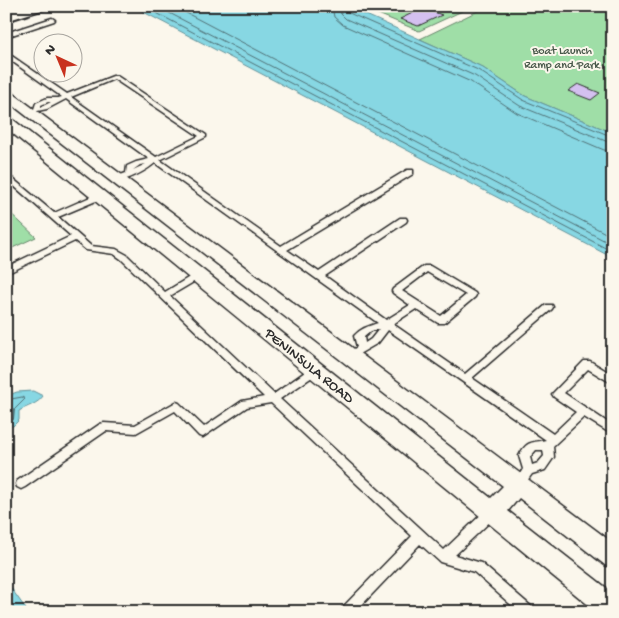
<svg xmlns="http://www.w3.org/2000/svg" width="619" height="618" viewBox="0 0 619 618" font-family="'Gochi Hand',sans-serif">
<style>
.green{fill:#9fdea7;stroke:#658469}
.water{fill:#87d7e3;stroke:#629299}
.lines{fill:none;stroke-linecap:round;stroke-linejoin:round}
.shore-far1{stroke:#507075;stroke-width:1}
.shore{stroke:#507075;stroke-width:2}
.building{fill:#d4c0f0;stroke:#2b2b2b}
.lane-casing{stroke:#2b2b2b;stroke-width:3}
.street-casing{stroke:#2b2b2b;stroke-width:3}
.secondary-casing{stroke:#2b2b2b;stroke-width:4}
.lane{fill:#fbf7ec;fill-rule:evenodd}
.street{fill:#fbf7ec;fill-rule:evenodd}
.secondary{fill:#fbf7ec;fill-rule:evenodd}
.labels{text-anchor:middle;stroke-width:4;stroke-linejoin:round;paint-order:stroke}
.far-park-label{font-size:12px;fill:#48584a;stroke:#fbf7ec}
.street-label{font-size:15px;fill:#2b2b2b;stroke:#fbf7ec}
</style>
<rect width="100%" height="100%" fill="#fbf7ec"/>
<filter id="ink" filterUnits="userSpaceOnUse"><feTurbulence type="fractalNoise" baseFrequency=".02" numOctaves="2"/><feDisplacementMap in="SourceGraphic" scale="10" xChannelSelector="R" yChannelSelector="G"/><feConvolveMatrix kernelMatrix="1 2 1 2 8 2 1 2 1" color-interpolation-filters="sRGB"/></filter>
<g filter="url(#ink)">
<g class="green">
<polygon points="359,6 473,6 419,31"/>
<polygon points="488,6 613,6 613,133 525,96 480,66 420,39"/>
<polygon points="6,209 36,237 6,251"/>
</g>
<g class="water">
<polygon points="132,6 346,6 480,66 525,96 613,133 613,258"/>
<path d="M33 391 43 396C38 404 27 406 19 411V420L13 426 6 427V396L17 392Z"/>
<polygon points="6,581 28,612 6,612"/>
</g>
<g class="lines">
<g class="shore-far1">
<polyline points="143,6 613,252"/>
<polyline points="156,6 613,245"/>
<polyline points="173,6 613,237"/>
<polyline points="332,6 334,17 343,25 471,82 517,113 604,150 613,151"/>
<polyline points="339,6 341,14 346,19 475,76 520,106 613,144"/>
<polyline points="345,6 349,13 478,70 523,100 613,137"/>
<polyline points="6,400 22,397 25,399 14,410"/>
</g>
<polyline class="shore" points="6,422 13,419 14,409"/>
</g>
<g class="building">
<polygon points="423,8 442,15 418,26 400,19"/>
<polygon points="578,84 600,93 591,100 568,91"/>
</g>
<g class="lines">
<g class="lane-casing">
<g id="lane">
<polygon points="52,18 55,20 54,21 6,37 6,33"/>
<path d="M6 52 67 94 113 76H117L206 135V137L160 160 281 246 407 170H413V174L287 250 319 272 400 218H406L407 220 406 222 325 276 386 320 410 305 393 293 392 291 393 289 424 266H430L475 293 476 295 475 297 444 323H438L416 309 393 324 465 374 546 305H552L553 307 552 309 472 378 553 434 576 412 554 397 552 394 584 361H590L613 375V384L588 369 564 393 613 426V435L584 417 553 446 554 457 545 470 532 474 522 488 518 490 514 488 513 485 523 469 519 456C527 440 532 443 546 440L388 330 378 343 352 358H346L344 356 346 354 357 347 354 336C361 328 369 326 378 323L155 163C146 171 127 181 115 181V177L126 173 127 166 136 162 149 159 66 99 47 109 28 113V111L34 109 36 103 47 98H58L62 97 6 57ZM114 79 199 136 156 157 71 97ZM48 102H51L41 107V105ZM146 164 133 170 140 165ZM427 272 466 295 441 316 402 291ZM379 329 371 339 365 343 364 337 371 331ZM536 450H543L544 456 538 463 532 465 530 457Z"/>
<polygon points="6,173 54,213 97,194 103,194 103,198 58,217 91,246 116,249 127,255 165,292 196,273 202,273 203,275 202,277 170,296 274,394 312,367 318,367 320,370 318,373 280,399 444,550 488,508 492,507 496,508 498,512 496,516 455,555 481,563 533,608 535,612 519,612 474,572 440,562 420,544 355,612 340,612 342,608 412,536 271,403 247,407 203,437 199,436 175,411 136,433 106,431 25,487 21,489 17,487 16,484 17,481 100,424 104,423 135,425 176,402 179,403 204,427 242,401 264,397 121,259 114,254 86,250 75,241 6,274 6,267 71,236 6,179"/>
</g>
</g>
<g class="street-casing">
<polygon id="street" points="6,90 10,91 613,543 613,568 605,565 519,498 508,511 613,593 613,612 597,612 6,128 6,117 11,118 491,498 503,486 6,100"/>
</g>
<g class="secondary-casing">
<polygon id="secondary" points="23,6 46,6 44,9 6,21 6,12"/>
</g>
<use href="#lane" class="lane"/>
<use href="#street" class="street"/>
<use href="#secondary" class="secondary"/>
</g>
</g>
<g class="labels">
<g class="far-park-label">
<text x="562" y="54">Boat Launch<tspan x="562" dy="14">Ramp and Park</tspan></text>
</g>
<g class="street-label">
<text transform="translate(310 365) rotate(39)" y="5">PENINSULA ROAD</text>
</g>
</g>
<rect width="619" height="618" fill="none" stroke="#fbf7ec" stroke-width="25"/>
<rect x="12" y="12" width="594" height="593" fill="none" stroke="#2b2b2b" stroke-width="2" filter="url(#ink)"/>
<g transform="translate(58 58) rotate(316)"><circle r="24" fill="#fbf7ec" stroke="#a8a59f"/>
<path d="M0-4L9 19L0 12L-9 19Z" fill="#c8321e"/>
<text y="-8" font-size="14" font-weight="bold" text-anchor="middle" fill="#2b2b2b">N</text>
</g>
</svg>
